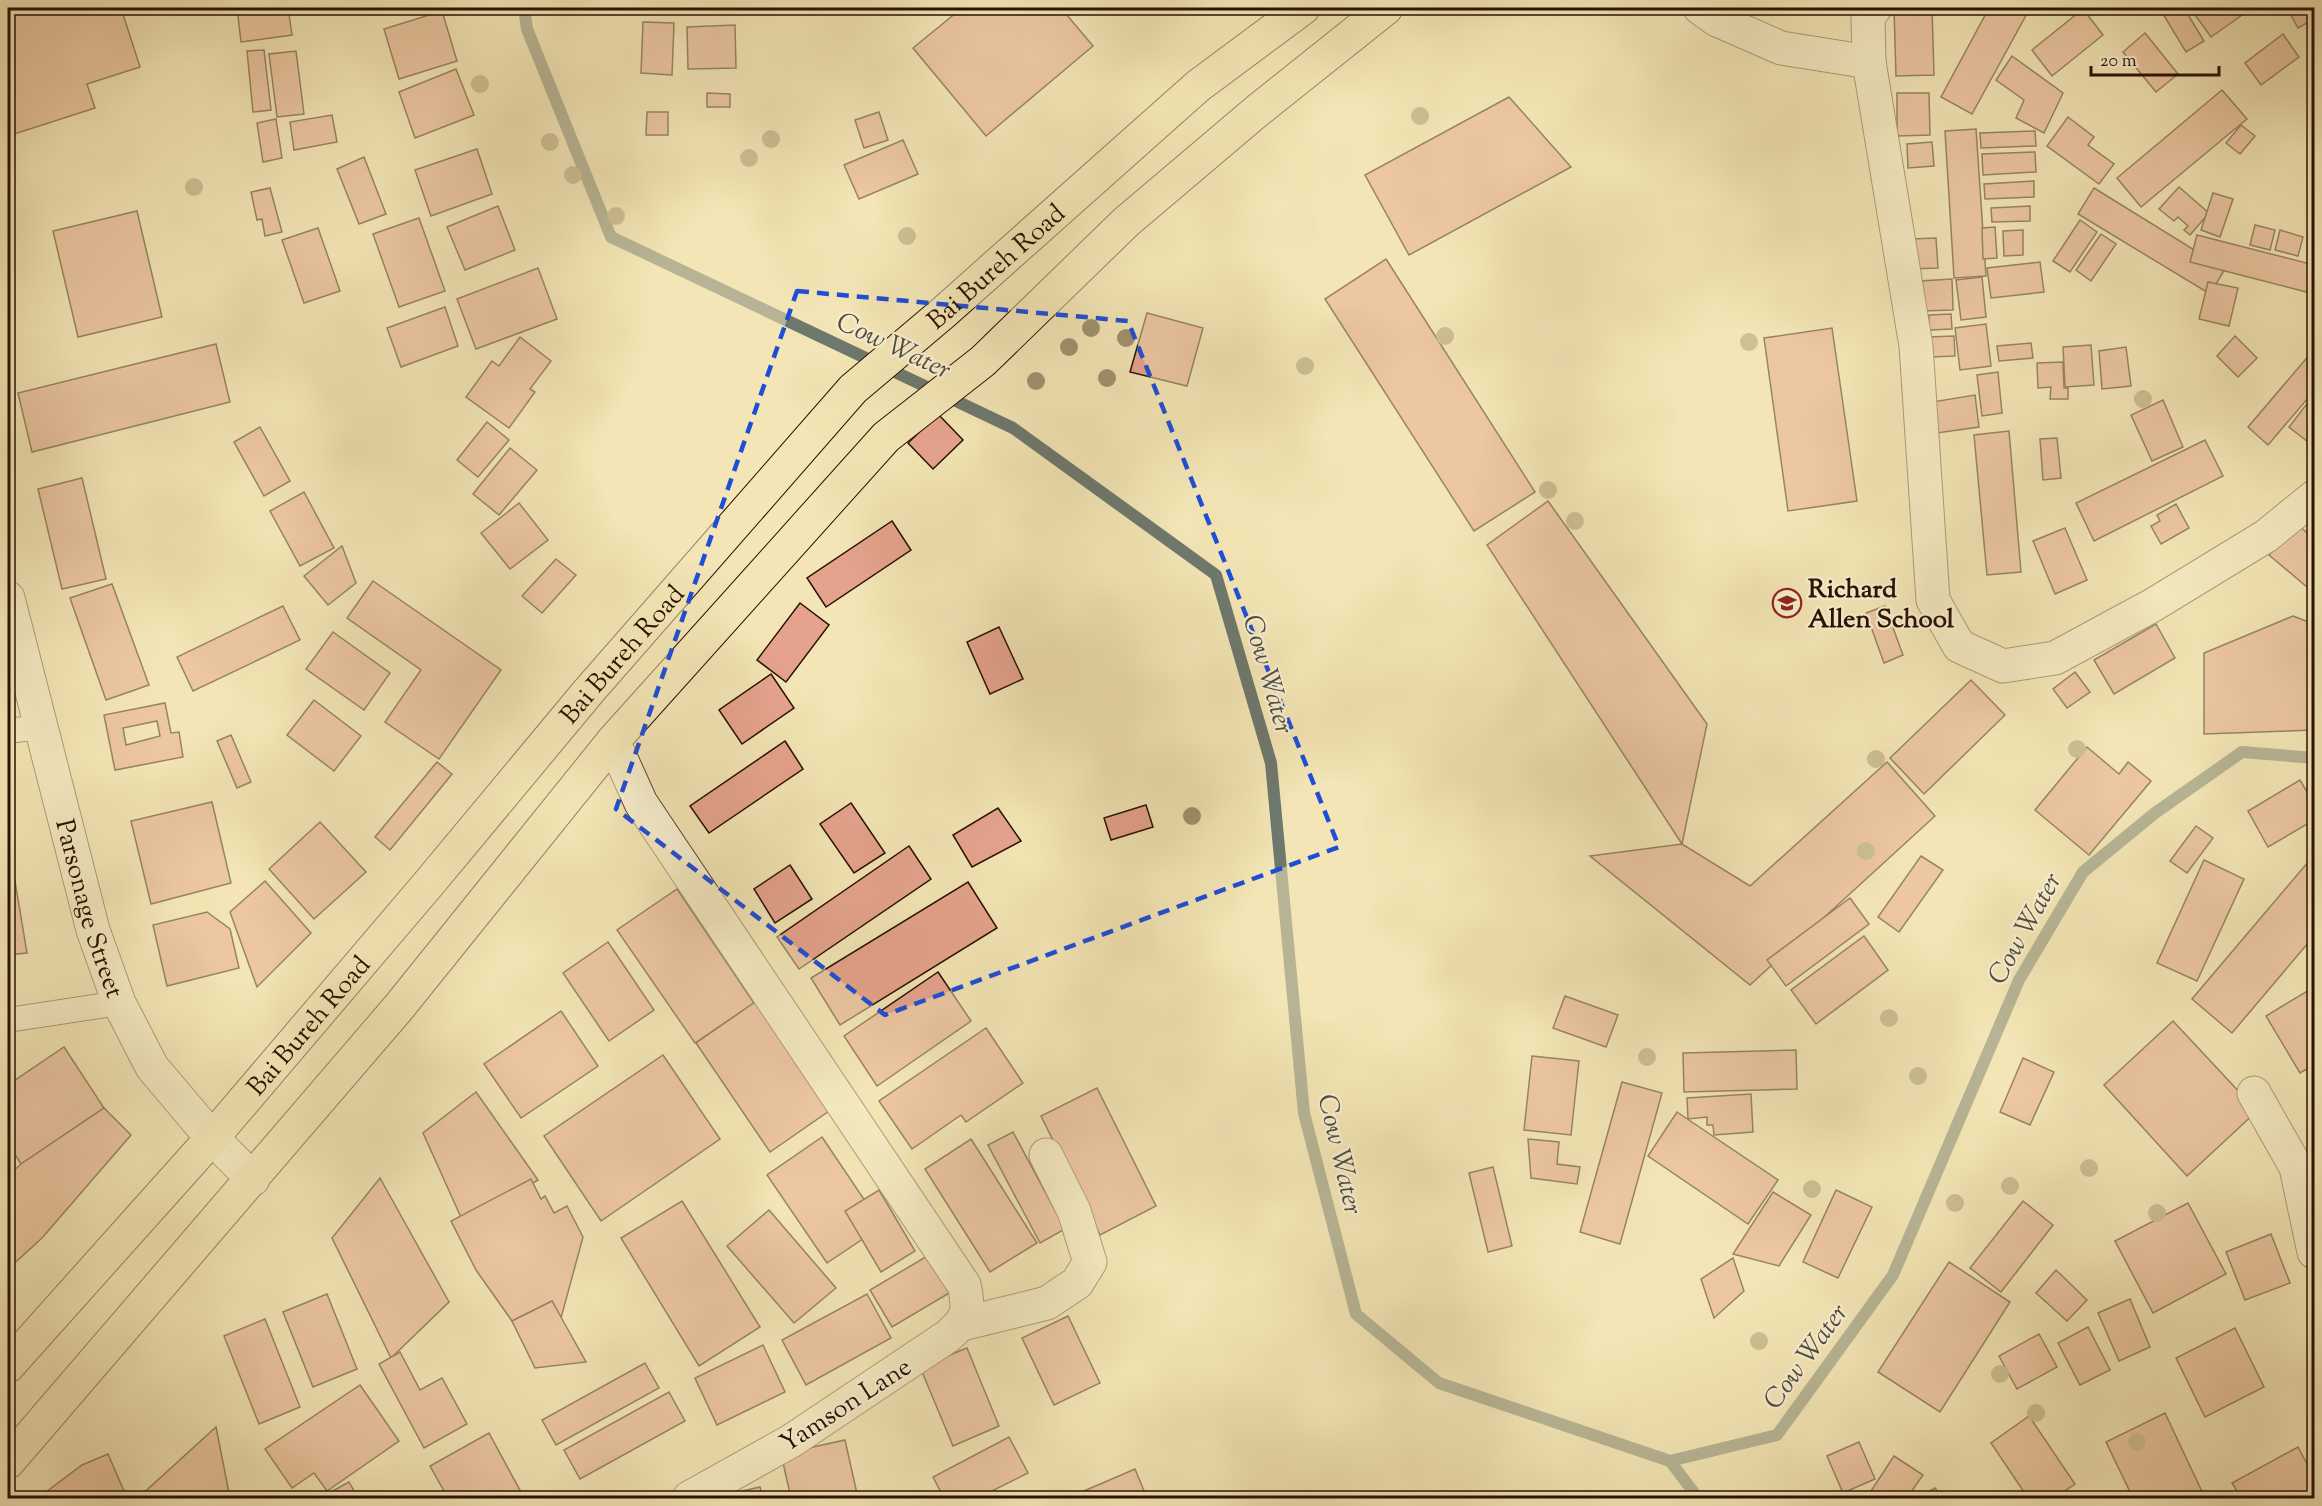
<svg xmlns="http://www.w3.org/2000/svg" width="2322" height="1506" viewBox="0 0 2322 1506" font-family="'Sorts Mill Goudy',serif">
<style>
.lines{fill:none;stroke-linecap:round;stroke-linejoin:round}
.stream{stroke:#6e786d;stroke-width:12}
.building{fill:#e5a38d;stroke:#281002;stroke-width:1.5;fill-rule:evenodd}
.service-casing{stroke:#5b452f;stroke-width:26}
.minor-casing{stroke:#5b452f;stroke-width:35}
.trunk-casing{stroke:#281002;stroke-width:35}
.service{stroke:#f7eecf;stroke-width:24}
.minor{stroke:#f7eecf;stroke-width:33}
.trunk{stroke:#f3e5b5;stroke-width:33}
.tree{fill:#9f926e}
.marked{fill:none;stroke:#1d4ed8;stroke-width:4.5;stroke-dasharray:12 8;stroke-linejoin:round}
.labels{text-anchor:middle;stroke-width:4.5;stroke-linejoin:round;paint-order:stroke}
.street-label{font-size:26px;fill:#281002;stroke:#f7eecf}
.poi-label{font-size:26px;font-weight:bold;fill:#281002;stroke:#f7eecf;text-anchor:start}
.water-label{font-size:27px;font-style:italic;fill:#514d40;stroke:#f7eecf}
</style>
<rect width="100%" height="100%" fill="#f3e5b5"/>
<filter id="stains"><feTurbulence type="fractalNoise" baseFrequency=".00333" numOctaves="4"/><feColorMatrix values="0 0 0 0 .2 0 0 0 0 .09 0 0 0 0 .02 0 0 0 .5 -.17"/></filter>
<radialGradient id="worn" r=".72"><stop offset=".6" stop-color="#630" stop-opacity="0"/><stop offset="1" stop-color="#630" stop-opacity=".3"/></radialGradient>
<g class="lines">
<g class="stream">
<polyline points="524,8 527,29 611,237 1013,428 1216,575 1271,763 1304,1113 1356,1314 1439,1383 1670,1461 1777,1435 1893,1275 2019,980 2083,872 2155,813 2242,752 2314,758"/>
<polyline points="1670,1461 1698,1498"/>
</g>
</g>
<g class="building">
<polygon points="8,8 121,8 140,67 87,84 95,108 8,136"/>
<polygon points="237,8 288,8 292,35 241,42"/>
<polygon points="663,8 687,8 686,11 663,13"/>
<polygon points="962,8 1061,8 1093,46 986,136 913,48"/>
<polygon points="1894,8 1932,8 1934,75 1896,76"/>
<polygon points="1989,8 2030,8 1972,114 1941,97"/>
<polygon points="2173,8 2184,8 2204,41 2186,52 2163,14"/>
<polygon points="2199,8 2252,8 2211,37 2193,12"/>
<polygon points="2287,8 2309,8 2314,19 2298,28"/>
<polygon points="2083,9 2103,35 2052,76 2032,50"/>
<polygon points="442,11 457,61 399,79 384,29"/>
<polygon points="643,22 674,23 672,75 641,73"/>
<polygon points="735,25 736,68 688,69 687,27"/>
<polygon points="2145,33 2178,74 2156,92 2123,52"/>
<polygon points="2283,34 2299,57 2261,85 2245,63"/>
<polygon points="264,50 271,110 253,112 247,51"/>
<polygon points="296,51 304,114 277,117 269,54"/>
<polygon points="2012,56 2063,93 2044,133 2016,118 2024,100 1996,80"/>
<polygon points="456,69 474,115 415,138 399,92"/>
<polygon points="2222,90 2247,119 2141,207 2117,178"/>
<polygon points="707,93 730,94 730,107 707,107"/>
<polygon points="1897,93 1929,93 1930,135 1897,136"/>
<polygon points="1509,97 1571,167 1409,255 1365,175"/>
<polygon points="647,112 668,112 668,135 646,135"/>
<polygon points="879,112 888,140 864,148 855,120"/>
<polygon points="332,115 337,142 294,150 290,122"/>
<polygon points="2068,117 2094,137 2088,145 2114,164 2099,184 2047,146"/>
<polygon points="276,119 282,158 263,162 257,123"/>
<polygon points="2241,125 2255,136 2240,154 2226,143"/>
<polygon points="1976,129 1986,276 1954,278 1945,131"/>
<polygon points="2035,131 2036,146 1981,148 1980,133"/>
<polygon points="903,140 918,174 859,199 844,165"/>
<polygon points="1932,142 1934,166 1908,168 1907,144"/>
<polygon points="477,149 492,194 431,216 415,170"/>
<polygon points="2035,152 2036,172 1983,175 1982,154"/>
<polygon points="364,157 386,214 359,224 337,169"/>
<polygon points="2034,181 2034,197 1985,199 1984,184"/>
<polygon points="2179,187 2209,213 2190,235 2184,230 2188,226 2178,217 2174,221 2159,209"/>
<polygon points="270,188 282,232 265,236 262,219 257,220 251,192"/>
<polygon points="2094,188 2225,269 2210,294 2078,214"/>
<polygon points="2213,193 2233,199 2220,237 2201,230"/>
<polygon points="498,206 515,250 465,270 447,227"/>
<polygon points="2030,206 2030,221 1992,222 1991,208"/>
<polygon points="137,211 162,317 78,337 53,231"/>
<polygon points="419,218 445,291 399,307 373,234"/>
<polygon points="2080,220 2097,232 2070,272 2053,261"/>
<polygon points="2255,225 2275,230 2270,250 2250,245"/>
<polygon points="1995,227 1997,258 1983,259 1982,228"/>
<polygon points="318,228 340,291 304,303 282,240"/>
<polygon points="2023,230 2023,255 2004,256 2003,231"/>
<polygon points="2280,230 2303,237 2298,256 2275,250"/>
<polygon points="2101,234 2116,244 2091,281 2076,270"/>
<polygon points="2197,235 2314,265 2314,294 2190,262"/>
<polygon points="1936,238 1938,268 1911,269 1910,239"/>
<polygon points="1386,259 1535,492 1474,531 1325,299"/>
<polygon points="2040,262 2044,292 1991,298 1987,268"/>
<polygon points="538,268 557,319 476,349 457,299"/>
<polygon points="1982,277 1986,317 1961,320 1956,280"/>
<polygon points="1952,279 1953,310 1921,311 1920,281"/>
<polygon points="2208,282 2238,288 2229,326 2199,319"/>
<polygon points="445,307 458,346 401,367 387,328"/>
<polygon points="1147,313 1203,328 1187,386 1130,372"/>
<polygon points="1951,314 1952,329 1929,330 1929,315"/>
<polygon points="1986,324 1991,366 1960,370 1955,328"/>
<polygon points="1832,328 1857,501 1788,511 1764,338"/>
<polygon points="1954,336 1955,356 1930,357 1929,337"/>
<polygon points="2235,336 2257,358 2238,377 2217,356"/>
<polygon points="520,337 551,361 530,389 535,392 509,428 466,397 492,361 499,366"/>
<polygon points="2031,343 2033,358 1999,361 1997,346"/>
<polygon points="216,344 230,402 32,452 18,393"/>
<polygon points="2091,345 2094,385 2065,387 2063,347"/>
<polygon points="2126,347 2131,386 2102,389 2099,351"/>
<polygon points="2311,353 2314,356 2314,391 2268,445 2248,427"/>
<polygon points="2063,362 2064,388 2068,388 2068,399 2050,399 2051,387 2038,388 2037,363"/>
<polygon points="1998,372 2002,413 1982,416 1977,375"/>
<polygon points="1975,395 1979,427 1937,433 1932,402"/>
<polygon points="2163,400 2183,447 2152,461 2131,415"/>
<polygon points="2306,405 2314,412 2314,433 2308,442 2289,427"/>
<polygon points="938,414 963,440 933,469 908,443"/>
<polygon points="487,422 509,440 478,477 457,460"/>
<polygon points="260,427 290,481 264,496 234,442"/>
<polygon points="2009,431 2021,572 1987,575 1974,435"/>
<polygon points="2057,438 2061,478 2043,480 2040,439"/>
<polygon points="2205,440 2223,476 2094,541 2076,503"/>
<polygon points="510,448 537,470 499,515 473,494"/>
<polygon points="82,478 106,579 62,589 38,489"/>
<polygon points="304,492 334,548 300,566 270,511"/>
<polygon points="1548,501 1707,724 1682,844 1487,545"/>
<polygon points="519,503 548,540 510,569 481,533"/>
<polygon points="2176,504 2189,528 2161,544 2151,526 2160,521 2157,515"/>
<polygon points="892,521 911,550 826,607 807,578"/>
<polygon points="2296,523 2314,539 2314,593 2269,555"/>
<polygon points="2065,528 2087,580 2055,594 2033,541"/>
<polygon points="342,546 356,583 328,605 304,576"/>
<polygon points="556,559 576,575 542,613 522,596"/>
<polygon points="373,581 501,670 439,759 385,722 421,670 347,618"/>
<polygon points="112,584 149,685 106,700 70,598"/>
<polygon points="800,603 829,625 786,682 757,660"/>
<polygon points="283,606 300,640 193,691 177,657"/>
<polygon points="1885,606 1903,655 1884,663 1866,613"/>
<polygon points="2293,616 2314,624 2314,730 2204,734 2204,653"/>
<polygon points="2156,624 2175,658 2114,694 2094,660"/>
<polygon points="999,627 1023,679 990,694 967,642"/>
<polygon points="333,632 390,673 364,710 306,669"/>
<polygon points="2075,672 2090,692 2067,708 2053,689"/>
<polygon points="771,674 794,708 742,744 719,710"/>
<polygon points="1971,680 2005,715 1924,794 1890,758"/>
<polygon points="314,700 361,736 334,771 287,735"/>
<path d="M165 703 171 733 179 732 183 757 115 770 104 715ZM157 721 160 736 126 745 123 728Z"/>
<polygon points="231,735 251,782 237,788 217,741"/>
<polygon points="785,741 803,769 709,833 690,806"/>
<polygon points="2087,747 2119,774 2128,762 2151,781 2089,855 2035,810"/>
<polygon points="437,762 452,774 390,850 375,837"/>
<polygon points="1887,762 1935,816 1750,985 1590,856 1682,844 1750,886"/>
<polygon points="2300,780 2314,804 2314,820 2268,847 2248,811"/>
<polygon points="212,802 231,883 151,904 131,821"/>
<polygon points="851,803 885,853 854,873 820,824"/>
<polygon points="1146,805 1153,827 1111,840 1104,818"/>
<polygon points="998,808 1021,841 972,867 953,835"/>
<polygon points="320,822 366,872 314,919 269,869"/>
<polygon points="2196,826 2213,838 2187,873 2170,861"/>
<polygon points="8,839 27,953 8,955"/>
<polygon points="909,846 931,879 799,969 777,937"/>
<polygon points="2314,855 2314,936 2232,1033 2192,999"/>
<polygon points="1921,856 1943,870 1899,932 1878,917"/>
<polygon points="2204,860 2244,879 2197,981 2157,963"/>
<polygon points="790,865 812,899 775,923 754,889"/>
<polygon points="265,881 311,933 257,987 230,912"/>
<polygon points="968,882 997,928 840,1025 811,978"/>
<polygon points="677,889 754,1003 695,1043 617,930"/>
<polygon points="1850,898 1869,924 1786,986 1767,960"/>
<polygon points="207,912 230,929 239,968 167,986 153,925"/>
<polygon points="1864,936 1888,970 1816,1024 1791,990"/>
<polygon points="608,942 654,1010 609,1041 563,973"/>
<polygon points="938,972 971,1021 877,1086 844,1036"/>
<polygon points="2314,987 2314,1065 2300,1073 2266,1016"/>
<polygon points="1565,996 1618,1015 1606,1047 1553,1028"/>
<polygon points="755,1002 829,1111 770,1152 696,1043"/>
<polygon points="561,1011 598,1066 521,1118 484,1064"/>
<polygon points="2173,1021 2257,1111 2187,1176 2104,1085"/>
<polygon points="986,1028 1023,1083 966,1122 961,1115 912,1149 879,1101"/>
<polygon points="64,1047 104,1108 21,1164 8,1143 8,1085"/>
<polygon points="1796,1050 1797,1089 1684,1092 1683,1053"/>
<polygon points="663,1055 720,1139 601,1221 544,1136"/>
<polygon points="1532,1056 1579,1061 1571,1135 1524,1130"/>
<polygon points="2023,1058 2054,1072 2030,1125 2000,1112"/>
<polygon points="1622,1082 1662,1093 1620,1244 1580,1232"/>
<polygon points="1097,1088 1156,1206 1100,1235 1041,1116"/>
<polygon points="476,1092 538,1180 464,1224 423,1133"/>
<polygon points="1751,1094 1753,1132 1714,1135 1713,1125 1707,1125 1707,1117 1688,1119 1687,1098"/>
<polygon points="104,1108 131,1135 42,1238 8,1269 8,1176 21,1164"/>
<polygon points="1677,1112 1778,1180 1748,1224 1648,1156"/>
<polygon points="1013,1132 1065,1229 1040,1243 988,1145"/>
<polygon points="822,1137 882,1226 827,1263 767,1175"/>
<polygon points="971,1139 1037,1243 990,1272 925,1169"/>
<polygon points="1528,1139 1559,1142 1557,1164 1580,1167 1577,1184 1531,1178"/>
<polygon points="2314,1155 2314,1178 2305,1160"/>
<polygon points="1493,1167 1512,1246 1488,1252 1469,1173"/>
<polygon points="380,1178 449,1302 391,1358 332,1238"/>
<polygon points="531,1179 541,1199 545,1196 554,1213 567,1206 583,1237 561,1318 552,1301 512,1321 476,1270 451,1221"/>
<polygon points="879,1190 915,1251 881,1272 845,1211"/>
<polygon points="1836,1190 1872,1207 1838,1278 1803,1262"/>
<polygon points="1773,1192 1811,1215 1779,1266 1733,1254"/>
<polygon points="682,1201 760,1327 699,1366 621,1238"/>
<polygon points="2023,1201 2053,1225 2001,1292 1970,1268"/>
<polygon points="2188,1203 2226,1274 2153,1313 2115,1241"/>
<polygon points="769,1210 836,1288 794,1323 727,1246"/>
<polygon points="2271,1234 2290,1283 2245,1300 2226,1252"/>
<polygon points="929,1255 951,1292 892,1327 870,1290"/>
<polygon points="1733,1258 1744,1291 1714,1318 1701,1279"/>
<polygon points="1949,1262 2010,1302 1940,1412 1878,1372"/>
<polygon points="2056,1270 2087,1300 2067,1321 2036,1293"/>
<polygon points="327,1294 357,1369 313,1387 283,1312"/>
<polygon points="867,1294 891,1338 806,1385 782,1340"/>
<polygon points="2130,1299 2150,1347 2119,1361 2098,1313"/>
<polygon points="552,1301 586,1362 535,1368 512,1321"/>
<polygon points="1068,1316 1100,1383 1054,1405 1022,1338"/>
<polygon points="265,1319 300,1407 259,1424 224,1336"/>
<polygon points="2088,1327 2110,1370 2080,1385 2058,1343"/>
<polygon points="2235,1328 2264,1387 2205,1417 2176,1358"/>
<polygon points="2039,1334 2057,1367 2017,1389 1999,1356"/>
<polygon points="763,1345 785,1392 717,1425 695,1378"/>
<polygon points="967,1348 999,1426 953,1446 920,1367"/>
<polygon points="400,1352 420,1390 442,1378 467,1424 424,1448 379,1364"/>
<polygon points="645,1363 659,1388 556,1445 542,1420"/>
<polygon points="360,1385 399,1441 327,1491 314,1473 292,1488 265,1449"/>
<polygon points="669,1392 685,1421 580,1479 564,1450"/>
<polygon points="2165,1413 2205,1498 2133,1498 2106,1442"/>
<polygon points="2029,1416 2075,1484 2054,1498 2028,1498 1991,1443"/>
<polygon points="216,1427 230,1498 138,1498"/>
<polygon points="489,1433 522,1494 513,1498 448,1498 430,1466"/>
<polygon points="1009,1437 1028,1473 978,1498 944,1498 933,1477"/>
<polygon points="845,1440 858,1498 791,1498 781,1454"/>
<polygon points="1859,1442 1875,1479 1843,1493 1827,1456"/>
<polygon points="2298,1447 2314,1477 2314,1498 2241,1498 2232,1483"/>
<polygon points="108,1454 127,1498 38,1498 82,1465"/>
<polygon points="1894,1456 1923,1475 1907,1498 1882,1498 1871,1491"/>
<polygon points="1135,1469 1147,1498 1087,1498 1084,1491"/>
<polygon points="349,1482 358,1498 320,1498"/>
<polygon points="760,1487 763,1498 713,1498"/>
<polygon points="1935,1488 1942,1498 1918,1498"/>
<polygon points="1447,1491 1455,1498 1435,1498"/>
</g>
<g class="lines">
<g class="service-casing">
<g id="service">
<polyline points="8,731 40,727"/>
<polyline points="8,1020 119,1003"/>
</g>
</g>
<g class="minor-casing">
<g id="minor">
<polyline points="1700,8 1717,20 1781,48 1869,62"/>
<polyline points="1875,8 1868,17 1869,62 1916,346 1933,600 1959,646 2003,666 2055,658 2153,605 2266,536 2314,497"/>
<path id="s1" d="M8 598 93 930 119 1003 152 1067 212 1138 253 1179"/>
<path d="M613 741 641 803 964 1285C970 1311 968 1319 948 1336L791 1441 689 1498"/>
<polyline points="2254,1093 2296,1167 2314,1252"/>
<polyline points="962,1324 1047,1303 1077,1283 1090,1262 1074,1211 1046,1155"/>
</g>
</g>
<g class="trunk-casing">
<g id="trunk">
<path id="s2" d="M8 1366 212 1138 430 882 588 692 853 389 943 313 1198 86 1303 8"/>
<polyline points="8,1462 399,1007 613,741 886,437 983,361 1126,222 1257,111 1386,8"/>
</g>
</g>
<use href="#service" class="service"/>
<use href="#minor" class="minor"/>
<use href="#trunk" class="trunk"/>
</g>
<g class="tree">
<circle cx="480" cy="84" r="9"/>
<circle cx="1420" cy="116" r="9"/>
<circle cx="771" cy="139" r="9"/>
<circle cx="550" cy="142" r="9"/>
<circle cx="749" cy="158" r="9"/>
<circle cx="573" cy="175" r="9"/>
<circle cx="194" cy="187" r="9"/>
<circle cx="616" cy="216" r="9"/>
<circle cx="907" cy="236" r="9"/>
<circle cx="1091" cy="328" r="9"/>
<circle cx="1445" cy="336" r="9"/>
<circle cx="1126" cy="338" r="9"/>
<circle cx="1749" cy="342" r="9"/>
<circle cx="1069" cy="347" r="9"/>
<circle cx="1305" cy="366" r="9"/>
<circle cx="1107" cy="378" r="9"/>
<circle cx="1036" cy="381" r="9"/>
<circle cx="2143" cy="399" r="9"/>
<circle cx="1548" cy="490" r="9"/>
<circle cx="1575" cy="521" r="9"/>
<circle cx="2077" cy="749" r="9"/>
<circle cx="1876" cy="759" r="9"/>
<circle cx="1192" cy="816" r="9"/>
<circle cx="1866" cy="851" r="9"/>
<circle cx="1889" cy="1018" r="9"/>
<circle cx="1647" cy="1057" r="9"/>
<circle cx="1918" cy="1076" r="9"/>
<circle cx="2089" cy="1168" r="9"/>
<circle cx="2010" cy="1186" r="9"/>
<circle cx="1812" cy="1189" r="9"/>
<circle cx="1955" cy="1203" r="9"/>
<circle cx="2157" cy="1213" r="9"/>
<circle cx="1759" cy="1341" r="9"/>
<circle cx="2000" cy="1374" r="9"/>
<circle cx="2036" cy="1413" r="9"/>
<circle cx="2137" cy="1442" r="9"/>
</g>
<path d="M0 0H2322V1506H0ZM797 291 1128 321 1339 847 885 1015 616 809Z" fill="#f3e5b5" fill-opacity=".55" fill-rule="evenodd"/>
<path class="marked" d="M797 291 1128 321 1339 847 885 1015 616 809Z"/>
<defs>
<g id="school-ring" transform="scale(1.5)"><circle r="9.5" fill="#f7eecf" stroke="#8f2418" stroke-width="1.5"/><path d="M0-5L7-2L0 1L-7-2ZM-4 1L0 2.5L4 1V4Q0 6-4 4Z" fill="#8f2418"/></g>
</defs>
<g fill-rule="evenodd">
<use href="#school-ring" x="1787" y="603"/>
</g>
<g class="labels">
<g class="street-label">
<text dy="9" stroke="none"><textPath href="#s2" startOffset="1480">Bai Bureh Road</textPath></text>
<text dy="9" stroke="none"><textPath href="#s2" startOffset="940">Bai Bureh Road</textPath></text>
<text dy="9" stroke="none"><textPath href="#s1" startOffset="321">Parsonage Street</textPath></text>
<text dy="9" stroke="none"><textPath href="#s2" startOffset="454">Bai Bureh Road</textPath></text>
<text transform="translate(845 1404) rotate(-33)" y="9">Yamson Lane</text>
</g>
<g class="poi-label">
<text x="1808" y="597">Richard<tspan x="1808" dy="30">Allen School</tspan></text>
</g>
<g class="water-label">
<text transform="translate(894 345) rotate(25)" y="9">Cow Water</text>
<text transform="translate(1269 674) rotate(74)" y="9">Cow Water</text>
<text transform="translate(2024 928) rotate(-61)" y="9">Cow Water</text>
<text transform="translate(1341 1154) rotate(77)" y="9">Cow Water</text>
<text transform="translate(1805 1356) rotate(-54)" y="9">Cow Water</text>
</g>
</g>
<rect width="2322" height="1506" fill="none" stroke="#f3e5b5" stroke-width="30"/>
<rect x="9" y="9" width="2304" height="1488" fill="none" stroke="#281002" stroke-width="3"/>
<rect x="15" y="15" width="2292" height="1476" fill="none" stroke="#281002" stroke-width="1.5"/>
<path d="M2091 66v9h128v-9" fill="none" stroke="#281002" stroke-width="3"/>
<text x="2100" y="66" font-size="18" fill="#281002" stroke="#f7eecf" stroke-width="4.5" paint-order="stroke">20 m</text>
<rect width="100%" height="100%" filter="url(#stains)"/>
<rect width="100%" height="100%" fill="url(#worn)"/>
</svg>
